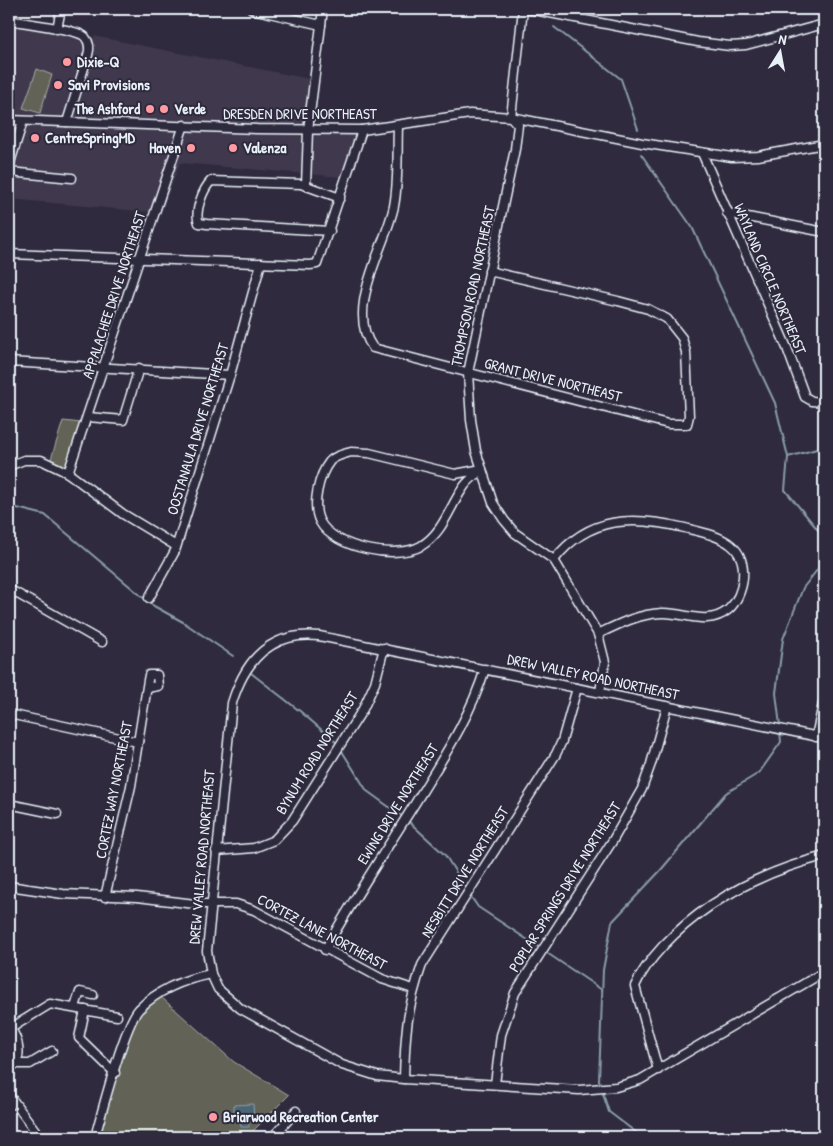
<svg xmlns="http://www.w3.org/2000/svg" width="833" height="1146" viewBox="0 0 833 1146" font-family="'Patrick Hand',sans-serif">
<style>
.built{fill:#41394e}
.green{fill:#626456;stroke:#a5aaa7}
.water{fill:#4c6574;stroke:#8a9da9}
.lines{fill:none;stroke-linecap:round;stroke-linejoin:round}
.stream{stroke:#8a9da9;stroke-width:2}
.minor-casing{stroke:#e8f1f8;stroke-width:11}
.minor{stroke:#2f2a3d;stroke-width:8}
.poi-dot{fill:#ff9aa2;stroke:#2f2a3d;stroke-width:2}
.labels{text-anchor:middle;stroke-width:4;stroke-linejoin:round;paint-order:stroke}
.poi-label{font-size:15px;font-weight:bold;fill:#e8f1f8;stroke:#2f2a3d;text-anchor:start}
.street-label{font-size:15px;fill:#e8f1f8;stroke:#2f2a3d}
</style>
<rect width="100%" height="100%" fill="#2f2a3d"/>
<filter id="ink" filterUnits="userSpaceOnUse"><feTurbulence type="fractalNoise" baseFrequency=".02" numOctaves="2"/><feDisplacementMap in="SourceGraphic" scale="10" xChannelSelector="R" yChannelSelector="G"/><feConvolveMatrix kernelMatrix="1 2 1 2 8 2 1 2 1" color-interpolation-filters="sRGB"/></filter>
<g filter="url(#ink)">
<polygon class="built" points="9,18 72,32 90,52 94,36 315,80 308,130 362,132 342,177 180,163 161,213 9,199 9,169 24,126 9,125"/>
<g class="green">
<polygon points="37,69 52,75 40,113 23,108"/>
<polygon points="63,421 82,423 67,470 50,462"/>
<polygon points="160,996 234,1062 289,1095 247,1137 96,1137 134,1014"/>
</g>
<polygon class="water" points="253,1104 254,1119 248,1119 249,1127 241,1127 240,1119 234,1120 234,1105"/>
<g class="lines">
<g class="stream">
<polyline points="554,27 621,79 638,129"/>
<polyline points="641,154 692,227 775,403 788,457 785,490 819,531 824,543"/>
<polyline points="788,457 824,447"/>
<polyline points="9,506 45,515 152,605 183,622 233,656"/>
<polyline points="251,673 301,712 338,744"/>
<polyline points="780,726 776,693 783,639 803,588 824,561"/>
<polyline points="340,748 367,791 403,817"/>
<polyline points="407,820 445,855 467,890"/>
<polyline points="469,894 478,907 540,948"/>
<polyline points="544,951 602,990"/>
<polyline points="601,1087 599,1080 603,970 612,922 660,871 726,793 759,773 781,742 780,731"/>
<polyline points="602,1091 609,1112 642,1137"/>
</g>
<g class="minor-casing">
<g id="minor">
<polyline points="252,9 321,25"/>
<polyline points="529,9 698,42 730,46 746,45 824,24"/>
<path d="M9 20C22 23 78 29 85 37 90 43 90 49 88 55L67 122"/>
<polyline points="57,29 61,9"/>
<polyline points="511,117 518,125 515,149 468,373 471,420 476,451 493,503 504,520 515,533 554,560 598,634 605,662 600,692"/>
<polyline points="511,117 523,9"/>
<polyline points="9,120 257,129 362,130 470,114 511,117 642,143 732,157 758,156 824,144"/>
<path d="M398 126C397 152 399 180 394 206 386 246 344 309 373 348L668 424H687L689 416 686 352 682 338 667 319 648 309 618 301 489 271"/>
<polyline points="702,153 787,348 805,397 812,401 824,402"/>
<polyline points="9,166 23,121"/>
<polyline points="9,172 72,178"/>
<polyline points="306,186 308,130 323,9"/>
<polyline points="727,213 824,232"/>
<path d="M330 231 207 224 199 223C194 212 203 189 211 181L301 184 340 198"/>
<polyline points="9,254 310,265 317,264 362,130"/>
<polyline points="9,362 230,375"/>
<polyline points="88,417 123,420 139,368"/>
<path d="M351 452 369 453 455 474 482 469C476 475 467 481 463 488 449 508 443 533 421 546 396 560 334 548 320 522 311 505 319 475 330 461 336 455 344 454 351 452Z"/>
<polyline points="9,466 24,460 41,460 68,473 123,514 176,546"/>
<polyline points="68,473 184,125"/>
<path d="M554 560C589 515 634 516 685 528 701 532 718 535 731 545 750 560 745 595 728 610 707 627 685 612 662 613 638 614 619 624 598 634"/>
<polyline points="9,589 102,642"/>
<polyline points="149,598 175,551 230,375 261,263"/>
<polyline points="9,714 138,742"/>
<polyline points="816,737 824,699"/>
<path d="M824 738 319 636C271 631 245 660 232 703L207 951 211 974 218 989 241 1009 342 1065 377 1076 404 1079 579 1090 616 1087 640 1080 824 972"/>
<polyline points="9,804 57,814"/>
<polyline points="216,851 254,848 274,840 292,821 363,709 375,683 384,648"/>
<polyline points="9,886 63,894 137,897 195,904 236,904 254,910 382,979 413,989"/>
<polyline points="105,897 131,786 148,680 149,675 157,675 158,686 147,688"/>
<path d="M325 950C356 893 393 840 427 784 450 747 472 711 485 669"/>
<polyline points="75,1007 80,992 93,995"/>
<polyline points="85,1010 79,1038 115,1073"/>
<path d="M9 1026C18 1038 25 1060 9 1068"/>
<polyline points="11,1028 50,1004 117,1016"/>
<polyline points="16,1064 30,1064 52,1051"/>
<path d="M658 1070 635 986C642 970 651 959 663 946 707 899 763 872 824 856"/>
<path d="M404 1079C405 1035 407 1007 422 965L556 754 562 741 577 688"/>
<polyline points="495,1084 501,1035 515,993 613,840 642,789 651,764 667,706"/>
<polyline points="9,1095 40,1137"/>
<path d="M95 1137C102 1112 124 1025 139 1009 158 990 185 979 211 974"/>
<polyline points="273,1137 296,1111"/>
</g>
</g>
<use href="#minor" class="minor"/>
</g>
</g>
<g class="poi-dot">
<circle cx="67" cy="62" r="5"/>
<circle cx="58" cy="85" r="5"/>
<circle cx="150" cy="109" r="5"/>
<circle cx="164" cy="109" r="5"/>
<circle cx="35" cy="138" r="5"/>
<circle cx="191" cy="148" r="5"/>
<circle cx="233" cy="148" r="5"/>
<circle cx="213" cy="1117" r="5"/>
</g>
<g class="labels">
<g class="poi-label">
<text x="77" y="67">Dixie-Q</text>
<text x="68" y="90">Savi Provisions</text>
<text x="140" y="114" text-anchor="end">The Ashford</text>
<text x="174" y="114">Verde</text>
<text x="45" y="143">CentreSpringMD</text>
<text x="181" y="153" text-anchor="end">Haven</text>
<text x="243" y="153">Valenza</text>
<text x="223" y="1122">Briarwood Recreation Center</text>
</g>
<g class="street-label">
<text x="300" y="119">DRESDEN DRIVE NORTHEAST</text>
<text transform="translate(770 279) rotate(67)" y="5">WAYLAND CIRCLE NORTHEAST</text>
<text transform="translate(473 286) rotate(-78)" y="5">THOMPSON ROAD NORTHEAST</text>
<text transform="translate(114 295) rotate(-72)" y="5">APPALACHEE DRIVE NORTHEAST</text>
<text transform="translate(553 380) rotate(14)" y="5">GRANT DRIVE NORTHEAST</text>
<text transform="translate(198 429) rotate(-73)" y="5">OOSTANAULA DRIVE NORTHEAST</text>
<text transform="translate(593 677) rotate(12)" y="5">DREW VALLEY ROAD NORTHEAST</text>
<text transform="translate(317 753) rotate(-58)" y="5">BYNUM ROAD NORTHEAST</text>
<text transform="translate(114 790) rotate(-79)" y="5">CORTEZ WAY NORTHEAST</text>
<text transform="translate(398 804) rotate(-58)" y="5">EWING DRIVE NORTHEAST</text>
<text transform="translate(202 857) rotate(-85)" y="5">DREW VALLEY ROAD NORTHEAST</text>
<text transform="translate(465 872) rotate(-58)" y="5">NESBITT DRIVE NORTHEAST</text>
<text transform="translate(565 887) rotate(-58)" y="5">POPLAR SPRINGS DRIVE NORTHEAST</text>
<text transform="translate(322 932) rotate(28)" y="5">CORTEZ LANE NORTHEAST</text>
</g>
</g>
<rect width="833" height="1146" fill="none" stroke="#2f2a3d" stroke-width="30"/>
<rect x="15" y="15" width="803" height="1116" fill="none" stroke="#e8f1f8" stroke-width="2" filter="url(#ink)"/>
<g transform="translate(780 52) rotate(11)" stroke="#2f2a3d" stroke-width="4" paint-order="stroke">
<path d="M0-4L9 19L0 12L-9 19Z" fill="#e8f1f8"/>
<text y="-8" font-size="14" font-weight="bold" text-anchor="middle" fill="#e8f1f8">N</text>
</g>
</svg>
